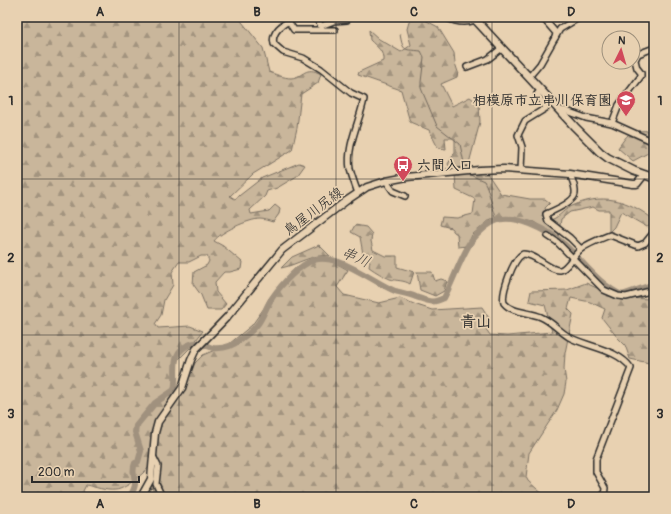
<svg xmlns="http://www.w3.org/2000/svg" width="671" height="514" viewBox="0 0 671 514" font-family="Pangolin,'Klee One',sans-serif">
<style>
.forest{fill:url(#forest-firs);stroke:#7a7063}
.lines{fill:none;stroke-linecap:round;stroke-linejoin:round}
.stream{stroke:#71685d;stroke-width:1}
.river{stroke:#a0917e;stroke-width:6}
.minor-casing{stroke:#2b2b2b;stroke-width:8}
.major-casing{stroke:#2b2b2b;stroke-width:9}
.highway-casing{stroke:#2b2b2b;stroke-width:10}
.minor{stroke:#e8d1b1;stroke-width:5}
.major{stroke:#e8d1b1;stroke-width:6}
.highway{stroke:#e8d1b1;stroke-width:7}
.grid{fill:none;stroke:#2b2b2b;stroke-width:1;stroke-opacity:0.55}
.labels{text-anchor:middle;stroke-width:3.5;stroke-linejoin:round;paint-order:stroke}
.poi-label{font-size:14px;font-weight:bold;fill:#2b2b2b;stroke:#e8d1b1;text-anchor:end}
.street-label{font-size:14px;fill:#2b2b2b;stroke:#e8d1b1}
.water-label{font-size:15px;font-style:italic;fill:#484440;stroke:#e8d1b1}
.quarter-label{font-size:16px;font-weight:bold;fill:#2b2b2b;stroke:#e8d1b1}
.neatline{fill:none;stroke:#2b2b2b;stroke-width:1.5}
.grid-label{font-size:13px;text-anchor:middle;font-weight:bold;fill:#2b2b2b}
</style>
<defs>
<pattern id="forest-firs" width="22" height="20" patternUnits="userSpaceOnUse"><rect width="22" height="20" fill="#c9b69b"/><path d="M5 1l3.5 6h-7zM16 11l3.5 6h-7z" fill="#a3947f"/></pattern>
</defs>
<rect width="100%" height="100%" fill="#e8d1b1"/>
<filter id="ink" filterUnits="userSpaceOnUse"><feTurbulence type="fractalNoise" baseFrequency=".025" numOctaves="2"/><feDisplacementMap in="SourceGraphic" scale="8" xChannelSelector="R" yChannelSelector="G"/><feConvolveMatrix kernelMatrix="1 2 1 2 8 2 1 2 1" color-interpolation-filters="sRGB"/></filter>
<g filter="url(#ink)">
<g class="forest">
<path d="M17 17H238L263 48 269 72C275 74 284 78 291 78 304 77 305 65 321 74L318 83 301 94 297 128 292 150 253 174 230 196 235 199 262 178 299 163 305 165 297 176 277 188 267 191 265 196 250 210 251 214 269 211 275 205 280 209 279 214 273 222C269 221 264 219 260 219 249 219 220 232 214 241L223 246 242 262 241 269 230 272H224L215 282 216 292 226 304 221 310H207L201 295 193 284 194 272 207 265 209 261 207 256H201L189 262H179L172 272 173 285 164 300 161 315 155 324 158 328 190 326 203 331 190 348 177 361 173 394 183 392 195 363 203 355 229 344 252 325 264 308 269 298 291 274C294 264 317 259 327 261 335 262 341 266 348 270L337 287 344 295 379 303 400 298 414 304 432 310 482 307 489 318 486 329 490 335 507 336 552 332 545 305 529 301 531 291 567 290 586 283 618 298 654 299V364L630 359 625 345 617 337 602 318 605 309 590 302 571 298 568 309 573 314 565 353 564 369 566 382 564 394 557 410 529 453 526 477 528 481 546 497H155L152 487 160 475 158 458C150 467 127 490 115 490 106 491 95 487 86 485L83 491 87 497H17Z"/>
<path d="M415 19 425 20 438 27 454 53 455 63 458 72 457 77 441 84 452 106 470 97 479 104 480 122 468 167 451 169 448 164 455 152V138H445L446 149 438 148 429 130 410 122 401 90 358 75 359 72 383 61C384 51 377 47 370 40L369 30 379 39 401 52 411 45 407 29 409 22Z"/>
<path d="M654 123V153H648L633 161 618 148C630 131 630 130 651 131Z"/>
<path d="M487 173 501 194 530 199H545L550 203 545 208 549 220C558 219 562 211 570 207 601 192 628 199 654 220V224L647 227 621 212 614 227 609 232V210H599L593 207 570 212 561 219 558 238 534 222 508 217 491 219 472 235 467 246 458 247 457 234 454 232 451 228 440 225 442 217 457 218 473 214 475 199 456 190 455 174Z"/>
<path d="M355 225 366 227 372 234 371 241 373 250 385 256H397V267L414 272 410 284C404 280 397 281 390 279 383 276 376 272 369 267L370 261 363 254 360 237 351 232Z"/>
<path d="M319 245 330 256C313 253 297 265 281 268L292 257Z"/>
<polygon points="417,272 432,272 435,281 441,279 447,281 444,291 435,296 420,290"/>
</g>
<g class="lines">
<g class="stream">
<path d="M400 34C403 53 405 49 421 51L424 57 421 82V88L423 93 437 126 460 144 465 168"/>
<polyline points="468,174 484,181 487,187 497,221"/>
</g>
<path class="river" d="M129 497C142 480 129 477 135 463L138 462 141 451 135 432 136 426 155 403 174 390C177 379 173 366 177 356 180 348 193 340 202 344 206 345 209 347 213 348 224 349 233 346 241 339 247 335 253 330 257 325 262 319 265 310 269 303 277 289 294 270 309 262 333 248 372 282 395 291 402 293 409 294 416 297 428 301 432 304 444 298 453 281 459 262 469 245 473 238 485 226 493 222 513 211 550 231 565 245 584 262 598 284 622 295L654 284"/>
<g class="minor-casing">
<g id="minor">
<path d="M295 17C285 23 270 31 274 44L283 52 303 58 321 69 351 93 364 99C360 121 346 146 350 169 352 177 355 185 358 193"/>
<polyline points="314,17 319,22 321,27"/>
<path d="M445 17C455 22 465 24 475 20L476 18"/>
<polyline points="542,17 556,33 555,38"/>
<polyline points="288,21 294,30 335,30"/>
<polyline points="321,26 334,21 347,20 349,17"/>
<polyline points="467,67 488,59 502,48"/>
<polyline points="529,77 540,64 560,29 580,17"/>
<polyline points="560,111 564,110 586,118 612,123 619,105 641,76 641,73 637,68 635,60 638,54 654,48"/>
<polyline points="612,123 654,142"/>
<polyline points="521,170 522,147 518,135 525,121 546,108 537,94 541,90"/>
<path d="M570 174C572 180 576 187 575 194 574 202 553 211 546 214L548 221 570 238 581 249"/>
<polyline points="386,181 393,191 405,196"/>
<polyline points="548,236 557,242 604,290 618,296 626,297 654,290"/>
<polyline points="153,456 158,466 156,484 162,497"/>
<path d="M604 497 605 488 596 472V459L631 368C618 349 587 347 569 337 559 331 551 321 541 317 530 312 512 313 504 303 501 293 513 259 523 254 536 254 550 271 560 270 567 269 575 253 581 249 589 243 600 239 610 235L638 246 645 243 654 232"/>
</g>
</g>
<g class="major-casing">
<polyline id="major" points="141,497 151,479 155,433 158,422 182,388 191,360 196,349 227,317 282,250 346,201 367,187 386,181 407,177 479,170 504,169 570,174 633,184 637,184 644,175"/>
</g>
<g class="highway-casing">
<polyline id="highway" points="473,17 575,127 600,152 608,158 634,171 654,178"/>
</g>
<use href="#minor" class="minor"/>
<use href="#major" class="major"/>
<use href="#highway" class="highway"/>
</g>
</g>
<path class="grid" d="M179 17V497M336 17V497M492 17V497M17 179H654M17 335H654"/>
<defs>
<g id="school-pin" transform="scale(1)"><path d="M0 17L-7.5 6A9.5 9.5 0 1 1 7.5 6Z" fill="#d1495b" stroke="#e8d1b1"/><path d="M0-5L7-2L0 1L-7-2ZM-4 1L0 2.5L4 1V4Q0 6-4 4Z" fill="#fff"/></g>
<g id="bus-pin" transform="scale(1)"><path d="M0 17L-7.5 6A9.5 9.5 0 1 1 7.5 6Z" fill="#d1495b" stroke="#e8d1b1"/><path d="M-5-6H5V4H4V6H2V4H-2V6H-4V4H-5ZM-3.5-4V0h7V-4ZM-3.5 1.2v1.5H-2V1.2ZM2 1.2v1.5H3.5V1.2Z" fill="#fff"/></g>
</defs>
<g fill-rule="evenodd">
<use href="#school-pin" x="626" y="100"/>
<use href="#bus-pin" x="403" y="165"/>
</g>
<g class="labels">
<g class="poi-label">
<text x="612" y="105">相模原市立串川保育園</text>
<text x="417" y="170" text-anchor="start">六間入口</text>
</g>
<g class="street-label">
<text transform="translate(313 211) rotate(-37)" y="5">鳥屋川尻線</text>
</g>
<g class="water-label">
<text transform="translate(356 257) rotate(24)" y="5">串川</text>
</g>
<g class="quarter-label">
<text x="476" y="327">青山</text>
</g>
</g>
<rect width="671" height="514" fill="none" stroke="#e8d1b1" stroke-width="44"/>
<g transform="translate(621 50) rotate(5)"><circle r="19" fill="#e8d1b1" stroke="#9c8f7b"/>
<path d="M0-3L7 15L0 10L-7 15Z" fill="#d1495b"/>
<text y="-6" font-size="11" font-weight="bold" text-anchor="middle" fill="#2b2b2b">N</text>
</g>
<path d="M32 476v6h107v-6" fill="none" stroke="#2b2b2b" stroke-width="2"/>
<text x="38" y="476" font-size="12" fill="#2b2b2b" stroke="#e8d1b1" stroke-width="3" paint-order="stroke">200 m</text>
<rect x="22" y="22" width="627" height="470" class="neatline"/>
<g class="grid-label">
<text x="100" y="16">A</text>
<text x="257" y="16">B</text>
<text x="414" y="16">C</text>
<text x="571" y="16">D</text>
<text x="11" y="105">1</text>
<text x="660" y="105">1</text>
<text x="11" y="262">2</text>
<text x="660" y="262">2</text>
<text x="11" y="418">3</text>
<text x="660" y="418">3</text>
<text x="100" y="508">A</text>
<text x="257" y="508">B</text>
<text x="414" y="508">C</text>
<text x="571" y="508">D</text>
</g>
</svg>
